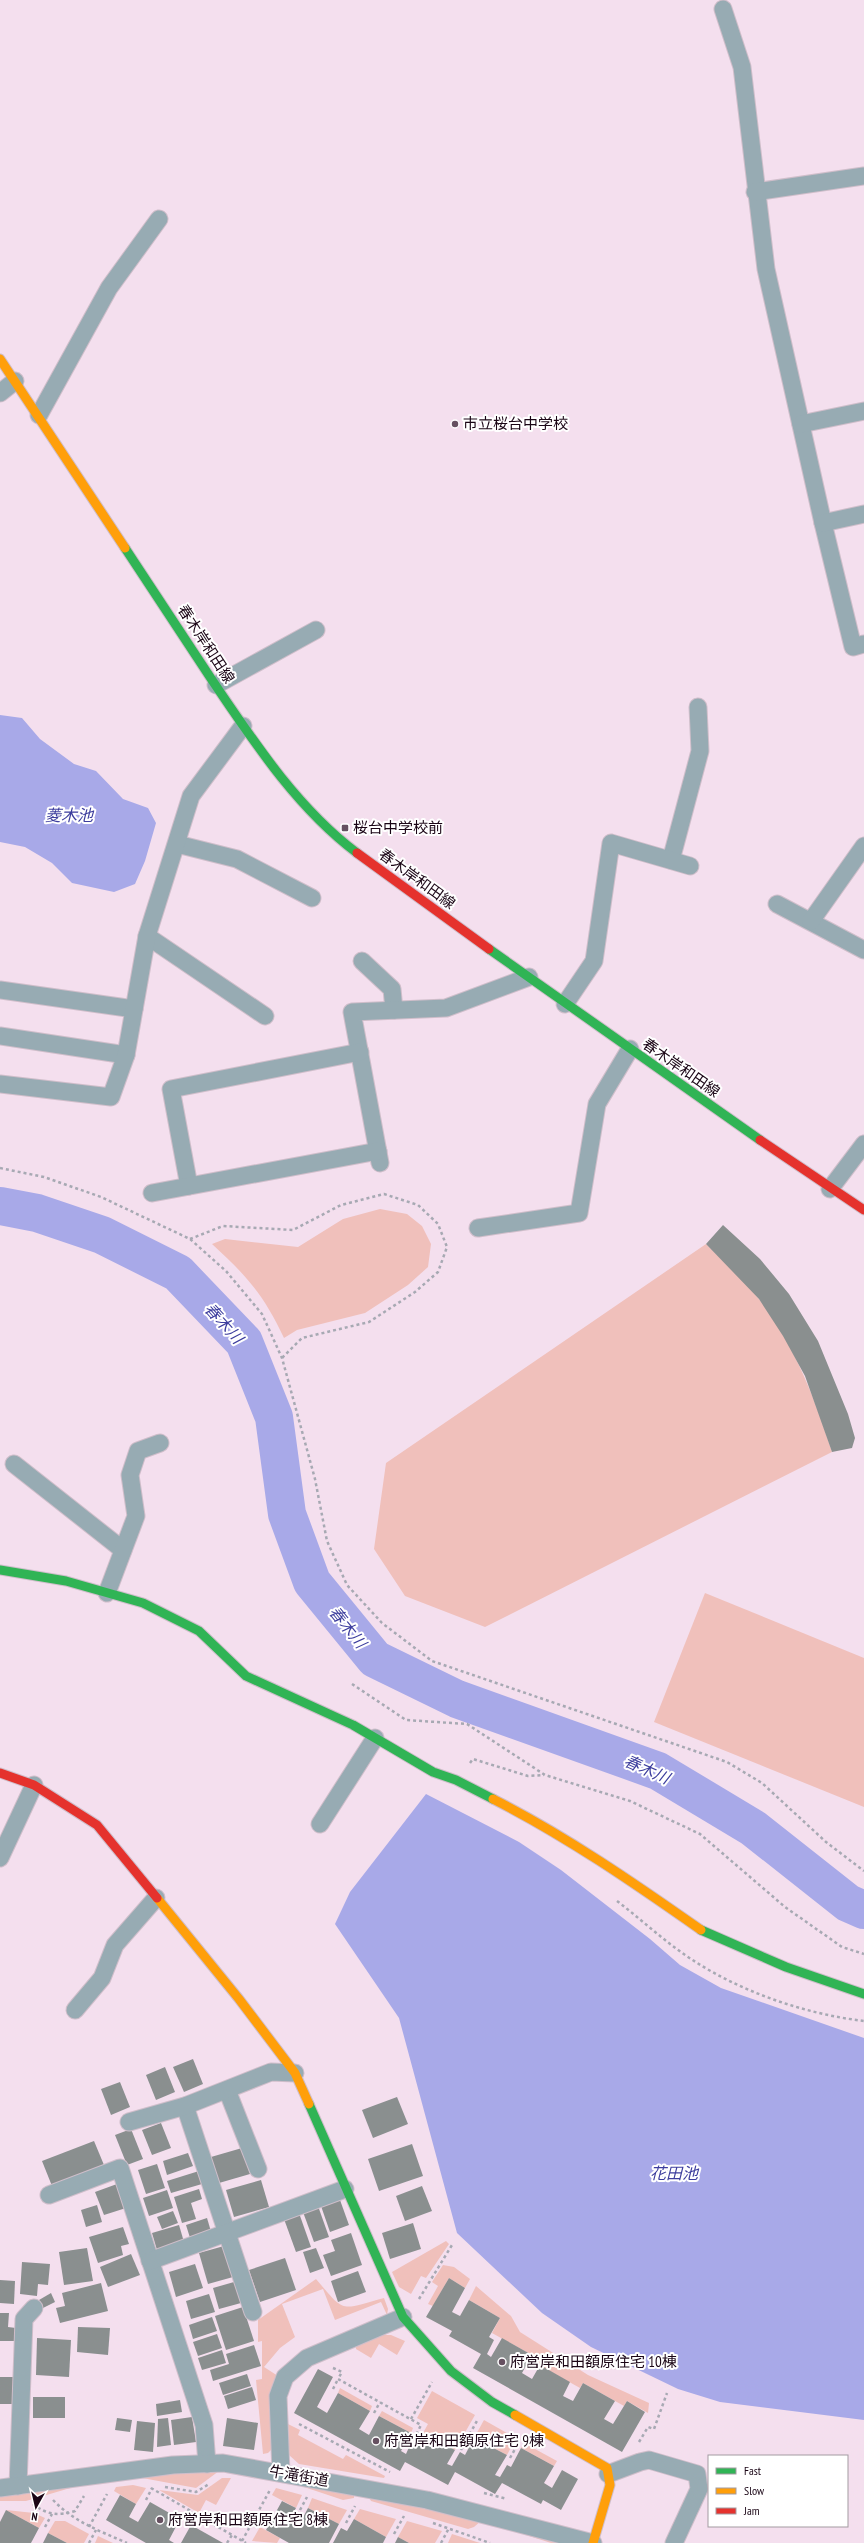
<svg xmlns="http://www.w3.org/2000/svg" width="864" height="2543" viewBox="0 0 864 2543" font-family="'PT Sans Narrow','Noto Sans JP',sans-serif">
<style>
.green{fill:#f0c0bb}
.water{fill:#a8a9e8}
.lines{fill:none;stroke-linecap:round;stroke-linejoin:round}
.river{stroke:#a8a9e8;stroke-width:38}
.building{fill:#8a8f8f}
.street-casing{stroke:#cfbeca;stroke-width:19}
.fast-casing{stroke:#cfbeca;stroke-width:11}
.slow-casing{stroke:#cfbeca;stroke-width:11}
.jam-casing{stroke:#cfbeca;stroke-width:11}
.path{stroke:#a7a9b3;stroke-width:2.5;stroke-dasharray:3 3;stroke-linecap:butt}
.street{stroke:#97abb3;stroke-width:17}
.fast{stroke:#30b455;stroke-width:9}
.slow{stroke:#ff9f0a;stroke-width:9}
.jam{stroke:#e5322d;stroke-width:9}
.poi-dot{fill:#665161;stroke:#fff;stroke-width:1.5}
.labels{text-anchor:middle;stroke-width:4;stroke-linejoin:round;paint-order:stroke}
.poi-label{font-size:15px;fill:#1a0515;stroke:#fff;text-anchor:start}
.street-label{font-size:15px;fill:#1a0515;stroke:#fff}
.water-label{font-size:16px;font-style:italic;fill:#3c3d9d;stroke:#fff}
</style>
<rect width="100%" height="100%" fill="#f4dfee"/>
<g class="green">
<path d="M380 1209 407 1214 422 1226 431 1244 428 1267 408 1285 365 1313 297 1330 284 1338C264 1295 246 1275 212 1244L225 1239 298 1247 343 1219Z"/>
<path d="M706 1244C724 1262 743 1279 759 1299 794 1344 815 1398 832 1452L485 1627 405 1596 374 1549 386 1463Z"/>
<polygon points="705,1593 864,1658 864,1807 654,1722"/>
<polygon points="446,2241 449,2244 426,2278 421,2276 411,2294 399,2287 392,2272"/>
<polygon points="443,2265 454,2267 470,2279 465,2288 449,2278 433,2306 428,2304 438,2286 432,2282"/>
<path d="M316 2279C346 2314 339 2310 384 2298L388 2309 387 2315 381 2302 335 2320 323 2289 282 2304 295 2337 280 2348 264 2367 278 2376 270 2394 272 2449 268 2453 263 2454 256 2380 262 2379V2341L258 2342V2320Z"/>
<polygon points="476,2286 511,2316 520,2332 588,2375 649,2403 648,2413 627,2401 624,2406 583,2383 580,2388 530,2360 532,2355 492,2333 500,2318 469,2300"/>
<polygon points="378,2335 391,2335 405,2341 397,2355 379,2344 371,2358 356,2349 356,2345"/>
<polygon points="340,2388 372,2406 370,2411 338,2393"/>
<polygon points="432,2391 475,2415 455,2450 423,2433 428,2424 417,2418"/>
<polygon points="382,2411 413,2428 411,2433 379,2416"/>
<polygon points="484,2420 516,2438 507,2455 474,2438"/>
<polygon points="288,2424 300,2430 298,2435 343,2459 346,2455 385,2476 384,2478 299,2464 289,2455"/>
<polygon points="524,2443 557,2461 554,2466 521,2448"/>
<polygon points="191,2470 219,2471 196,2488 137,2477"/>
<polygon points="222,2478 231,2478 216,2505 206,2500 199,2513 159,2490 198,2495"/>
<polygon points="302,2483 354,2494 354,2498 343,2500 301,2486"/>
<polygon points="84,2484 26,2501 0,2501 0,2497"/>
<polygon points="133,2485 146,2488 136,2504 114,2491 116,2487"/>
<polygon points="276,2488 302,2495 296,2508 272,2495"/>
<polygon points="369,2497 482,2520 474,2527 468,2529 371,2501"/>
<polygon points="312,2498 347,2510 339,2524 308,2508"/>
<polygon points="360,2509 396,2519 386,2537 354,2519"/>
<polygon points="6,2510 34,2513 45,2518 39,2528"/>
<polygon points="55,2521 65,2521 89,2534 84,2543 67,2543 48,2533"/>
<polygon points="407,2521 442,2531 435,2543 409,2543 398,2537"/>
<polygon points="498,2526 560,2542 551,2543"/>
<polygon points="260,2527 280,2538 277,2543 252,2541"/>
<polygon points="452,2534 480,2543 448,2543"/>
<polygon points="98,2536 113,2543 95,2543"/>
</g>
<g class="water">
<polygon points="0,715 22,718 40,739 74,764 96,771 123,799 148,808 156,823 145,861 135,884 114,892 72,883 52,863 25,847 0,842"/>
<polygon points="426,1794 519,1842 561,1870 650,1939 680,1965 721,1988 864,2038 864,2420 720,2402 678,2389 591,2347 542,2313 457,2233 399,2018 335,1924 350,1892"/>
</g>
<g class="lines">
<polyline class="river" points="0,1206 37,1213 102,1235 178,1273 244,1342 274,1417 287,1514 312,1582 375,1659 457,1699 658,1771 753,1828 848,1903 864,1910"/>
</g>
<g class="building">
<polygon points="723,1225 760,1259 789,1294 818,1341 848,1414 855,1438 852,1448 832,1452 805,1376 783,1336 759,1299 706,1244"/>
<polygon points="193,2059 203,2084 184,2092 173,2067"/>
<polygon points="165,2067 175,2092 156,2100 146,2075"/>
<polygon points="120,2082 130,2107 111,2115 101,2089"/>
<polygon points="397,2097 408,2124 373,2138 362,2110"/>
<polygon points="161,2123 171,2148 152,2155 142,2130"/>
<polygon points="131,2129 143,2159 127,2165 115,2135"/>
<polygon points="94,2141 104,2165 52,2186 42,2161"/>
<polygon points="412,2144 423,2176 379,2191 368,2159"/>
<polygon points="242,2148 250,2174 219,2183 211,2157"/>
<polygon points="188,2153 193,2166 167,2175 163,2161"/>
<polygon points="157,2164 165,2188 146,2194 138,2170"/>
<polygon points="199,2171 202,2184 171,2193 167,2181"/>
<polygon points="261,2180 269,2207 234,2217 226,2190"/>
<polygon points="117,2184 126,2208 104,2215 95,2192"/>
<polygon points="422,2186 432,2211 405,2221 396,2196"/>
<polygon points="199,2189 202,2199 191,2203 196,2219 182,2223 174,2197"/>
<polygon points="167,2190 173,2208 149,2216 143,2198"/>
<polygon points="340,2200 349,2225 330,2232 321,2206"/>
<polygon points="97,2205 102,2222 86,2227 81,2210"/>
<polygon points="318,2206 329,2237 314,2242 303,2212"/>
<polygon points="173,2211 178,2223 162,2229 157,2217"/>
<polygon points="299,2213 311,2247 296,2252 284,2219"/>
<polygon points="207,2218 212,2235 191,2241 186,2225"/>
<polygon points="413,2223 421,2249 390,2259 382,2233"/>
<polygon points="179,2225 184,2242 157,2250 152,2233"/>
<polygon points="123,2227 129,2244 121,2246 123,2255 98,2263 89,2237"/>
<polygon points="351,2233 362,2265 331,2276 323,2255 335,2251 331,2240"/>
<polygon points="224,2246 233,2277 208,2284 199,2253"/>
<polygon points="87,2248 93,2281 64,2285 59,2252"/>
<polygon points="316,2248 324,2268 310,2273 303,2252"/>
<polygon points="131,2254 140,2275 108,2287 100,2267"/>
<polygon points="285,2258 296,2290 260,2302 249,2270"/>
<polygon points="22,2262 50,2264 48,2285 38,2284 37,2296 20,2294"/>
<polygon points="195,2264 203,2288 176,2297 169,2272"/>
<polygon points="358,2271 366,2292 338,2302 331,2281"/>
<polygon points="449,2278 465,2288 452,2312 460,2316 469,2300 500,2318 489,2337 494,2340 487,2354 491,2357 502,2338 532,2355 522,2373 532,2379 540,2365 570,2382 563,2396 573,2401 583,2383 615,2401 604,2419 613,2424 627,2401 645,2412 622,2452 473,2368 481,2354 449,2336 452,2331 426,2317"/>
<polygon points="0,2280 15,2281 14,2304 0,2303"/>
<polygon points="234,2282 241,2303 219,2309 213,2288"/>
<polygon points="101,2283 108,2311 60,2323 56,2308 65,2306 62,2293"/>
<polygon points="51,2293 55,2302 43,2308 39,2300"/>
<polygon points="209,2294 215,2312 191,2319 186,2301"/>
<polygon points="243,2307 254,2341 226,2350 215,2316"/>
<polygon points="0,2313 9,2313 8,2327 16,2328 16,2341 0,2341"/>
<polygon points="212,2317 217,2331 193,2339 189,2325"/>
<polygon points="78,2327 110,2328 108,2355 77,2352"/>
<polygon points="217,2334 222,2348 198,2356 193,2342"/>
<polygon points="37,2338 71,2340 69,2377 36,2375"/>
<polygon points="254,2345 261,2366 213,2381 210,2370 229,2364 226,2354"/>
<polygon points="222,2350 226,2363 202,2370 198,2358"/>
<polygon points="318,2369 333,2377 317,2407 327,2413 338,2393 370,2411 359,2429 369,2435 379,2416 411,2433 401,2451 406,2454 410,2445 415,2448 423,2433 455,2450 447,2464 452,2466 460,2452 465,2455 474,2438 507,2455 495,2475 500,2477 507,2465 511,2467 521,2448 554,2466 544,2483 552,2488 562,2470 578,2479 561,2510 543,2500 541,2504 502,2483 495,2494 455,2472 448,2485 405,2462 400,2471 294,2413"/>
<polygon points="247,2374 251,2386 223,2395 219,2383"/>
<polygon points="0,2377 16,2377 14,2404 0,2404"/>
<polygon points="252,2387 256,2400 228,2409 224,2396"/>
<rect x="33" y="2397" width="32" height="21"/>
<polygon points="180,2400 182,2412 157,2416 156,2404"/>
<polygon points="192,2417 196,2442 174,2445 171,2420"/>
<polygon points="117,2418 132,2420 130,2432 115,2430"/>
<polygon points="168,2418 171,2445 157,2447 158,2419"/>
<polygon points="227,2418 258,2423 254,2450 223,2446"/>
<polygon points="137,2421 155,2423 153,2452 134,2450"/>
<polygon points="120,2495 136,2504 129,2517 138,2522 150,2502 180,2519 169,2540 174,2543 146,2543 106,2520"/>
<polygon points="282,2501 296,2508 288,2522 298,2527 308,2508 339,2524 329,2543 289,2543 266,2530"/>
<polygon points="6,2510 39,2528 31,2543 0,2543 0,2522"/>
<polygon points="354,2519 386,2537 383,2543 333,2543 341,2528 347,2531"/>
<polygon points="191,2525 223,2543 181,2543"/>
<polygon points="48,2533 67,2543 43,2543"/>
<polygon points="398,2537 409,2543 395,2543"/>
</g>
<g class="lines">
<g class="street-casing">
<g id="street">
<polyline points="723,9 742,67 766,269 823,523 853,647 864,644"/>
<polyline points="755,192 864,176"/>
<polyline points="0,393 15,381"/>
<polyline points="39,415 109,288 159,219"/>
<polyline points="801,424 864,411"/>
<polyline points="823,523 864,514"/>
<polyline points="216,685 316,630"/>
<polyline points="177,844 237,859 312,898"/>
<polyline points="671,860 700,751 698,707"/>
<polyline points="777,904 864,950"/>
<polyline points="811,921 864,846"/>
<polyline points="147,936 265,1016"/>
<polyline points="362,961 392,989 394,1010"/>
<polyline points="0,990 134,1009"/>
<polyline points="565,1004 594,961 611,843 690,866"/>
<polyline points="0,1036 126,1055"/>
<polyline points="0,1084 111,1097 126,1055 147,936 191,796 243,726"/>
<polyline points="380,1163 352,1012 446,1008 529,977"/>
<polyline points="189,1186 171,1089 360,1052"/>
<polyline points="830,1189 864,1144"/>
<polyline points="152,1193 378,1151"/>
<polyline points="478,1228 579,1213 597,1104 630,1049"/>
<polyline points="14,1464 123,1550"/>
<polyline points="107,1593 136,1516 130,1475 138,1451 160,1443"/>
<polyline points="320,1824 375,1738"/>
<polyline points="0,1858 34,1785"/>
<polyline points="75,2010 102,1978 115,1945 156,1898"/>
<polyline points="227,2090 258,2169"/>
<polyline points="185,2106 253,2312"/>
<polyline points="129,2122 185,2106 271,2072 295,2073"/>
<polyline points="49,2195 120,2168 204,2425 207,2464"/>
<polyline points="150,2261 345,2189"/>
<polyline points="281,2473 278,2396 285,2377 307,2358 403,2317"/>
<polyline points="608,2474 640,2462 649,2460 697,2474 699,2489 674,2543"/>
<polyline points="18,2486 24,2319 34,2308"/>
<polyline points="0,2488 173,2465 223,2463 427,2500 593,2543"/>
</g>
</g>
<g class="fast-casing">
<g id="fast">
<path d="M125 548C154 592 183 636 212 680 254 742 297 808 357 853"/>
<polyline points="489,949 760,1140"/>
<polyline points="0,1570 66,1581 143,1603 199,1631 246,1676 353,1725 433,1772 456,1780 493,1799"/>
<polyline points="701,1930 786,1967 864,1994"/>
<polyline points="309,2104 403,2317 451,2371 492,2402 515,2415"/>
</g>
</g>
<g class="slow-casing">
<g id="slow">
<polyline points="0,359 125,548"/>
<path d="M493 1799C566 1836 634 1883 701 1930"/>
<polyline points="157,1898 239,1999 295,2073 309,2104"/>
<polyline points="515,2415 607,2468 610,2485 593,2543"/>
</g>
</g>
<g class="jam-casing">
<g id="jam">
<polyline points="357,853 489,949"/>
<polyline points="760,1140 864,1210"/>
<polyline points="0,1773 34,1785 97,1825 157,1898"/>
</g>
</g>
<g class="path">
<polyline points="0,1168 44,1177 101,1197 190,1239 226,1271 262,1314 282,1358 315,1479 327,1541 347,1585 382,1623 432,1661 727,1762 762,1783 826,1842 864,1871"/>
<polyline points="190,1239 223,1226 293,1230 341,1205 384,1194 418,1205 438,1224 447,1247 438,1272 415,1292 369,1322 302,1338 282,1358"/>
<polyline points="352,1684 406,1720 467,1724 545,1775 630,1801 700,1834 785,1907 842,1947 864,1954"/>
<polyline points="470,1763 473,1759 528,1776 544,1775"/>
<path d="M617 1901C642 1920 665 1942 691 1959 741 1992 805 2014 864 2021"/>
<polyline points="419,2299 452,2245"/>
<polyline points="333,2368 342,2372 338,2379 421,2425 416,2435"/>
<polyline points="333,2389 338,2379"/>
<polyline points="374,2413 380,2402"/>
<polyline points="411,2419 432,2382"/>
<polyline points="299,2424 390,2472"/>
<polyline points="639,2442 648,2427 654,2429 667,2393"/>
<polyline points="461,2450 478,2419"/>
<polyline points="510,2458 519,2442"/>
<polyline points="165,2487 196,2492 209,2484"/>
<polyline points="151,2488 246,2543"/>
<polyline points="484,2493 507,2499"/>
<path d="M53 2500C74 2522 100 2531 127 2543"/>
<polyline points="146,2500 152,2488"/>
<path d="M33 2504C47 2515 58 2516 75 2511L84 2496"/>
<polyline points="300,2510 307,2497"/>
<polyline points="186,2523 192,2512"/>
<polyline points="346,2523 355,2506"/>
<polyline points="433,2523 490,2543"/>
<polyline points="45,2527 52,2514"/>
<polyline points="89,2527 107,2494"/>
<polyline points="394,2534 404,2516"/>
<polyline points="242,2541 270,2490"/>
<polyline points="89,2543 96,2530"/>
<polyline points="227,2543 232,2535"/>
<polyline points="441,2543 449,2528"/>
</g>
<use href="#street" class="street"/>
<use href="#fast" class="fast"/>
<use href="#slow" class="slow"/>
<use href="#jam" class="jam"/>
</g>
<g class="poi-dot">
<circle cx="455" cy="424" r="4"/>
<rect x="341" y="824" width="8" height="8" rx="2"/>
<circle cx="502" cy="2362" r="4"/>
<circle cx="376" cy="2441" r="4"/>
<circle cx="160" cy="2520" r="4"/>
</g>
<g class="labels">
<g class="poi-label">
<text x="463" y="429">市立桜台中学校</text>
<text x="353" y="833">桜台中学校前</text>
<text x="510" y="2367">府営岸和田額原住宅 10棟</text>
<text x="384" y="2446">府営岸和田額原住宅 9棟</text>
<text x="168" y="2525">府営岸和田額原住宅 8棟</text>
</g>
<g class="street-label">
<text transform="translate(206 644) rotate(57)" y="5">春木岸和田線</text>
<text transform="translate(417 879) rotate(36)" y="5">春木岸和田線</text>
<text transform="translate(681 1068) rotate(35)" y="5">春木岸和田線</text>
<text transform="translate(299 2476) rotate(10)" y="5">牛滝街道</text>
</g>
<g class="water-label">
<text x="69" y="821">菱木池</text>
<text transform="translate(224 1323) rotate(48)" y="6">春木川</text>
<text transform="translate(348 1627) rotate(51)" y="6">春木川</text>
<text transform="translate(647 1769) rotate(24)" y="6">春木川</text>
<text x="674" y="2179">花田池</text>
</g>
</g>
<rect x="708" y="2455" width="140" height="72" fill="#ffffff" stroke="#a39ba1"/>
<rect x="716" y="2468" width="20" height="6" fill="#30b455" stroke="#a39ba1"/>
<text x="744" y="2475" font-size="12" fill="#1a0515">Fast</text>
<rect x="716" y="2488" width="20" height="6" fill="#ff9f0a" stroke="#a39ba1"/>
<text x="744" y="2495" font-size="12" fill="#1a0515">Slow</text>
<rect x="716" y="2508" width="20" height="6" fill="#e5322d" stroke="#a39ba1"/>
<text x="744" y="2515" font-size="12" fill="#1a0515">Jam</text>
<g transform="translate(36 2507) rotate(188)" stroke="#ffffff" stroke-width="3" paint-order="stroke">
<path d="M0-3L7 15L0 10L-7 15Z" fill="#1a0515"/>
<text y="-6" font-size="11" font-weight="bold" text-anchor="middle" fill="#1a0515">N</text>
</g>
</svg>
